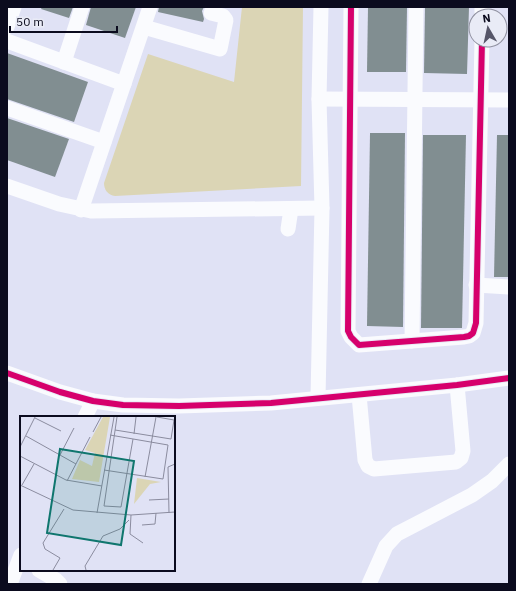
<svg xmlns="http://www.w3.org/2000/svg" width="516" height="591" viewBox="0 0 516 591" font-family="'IBM Plex Sans',sans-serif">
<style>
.green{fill:#dbd5b5}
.building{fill:#818e91}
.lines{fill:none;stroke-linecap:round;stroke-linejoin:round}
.minor{stroke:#fafbfe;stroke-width:15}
.cycleway-casing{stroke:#e9ebf6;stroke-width:8}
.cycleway{stroke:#d6006c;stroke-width:6}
.inset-road{fill:none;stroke:#8b8c9f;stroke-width:1}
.view{fill:#0f766e;fill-opacity:0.15;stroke:#0f766e;stroke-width:2}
.inset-edge{fill:none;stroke:#0b0b1e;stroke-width:2}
</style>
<rect width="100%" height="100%" fill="#e0e2f5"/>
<path class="green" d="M242 7H303L301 186 115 196C108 195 104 190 104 183L148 54 234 82Z"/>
<g class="building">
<polygon points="42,7 73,7 69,18 41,9"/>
<polygon points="91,7 136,7 125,38 86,25"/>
<polygon points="159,7 204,7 202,11 204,19 203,22 158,12"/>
<polygon points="368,7 407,7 406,72 367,72"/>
<polygon points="425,7 469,7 467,74 424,73"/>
<polygon points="7,53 88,82 74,122 7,99"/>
<polygon points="7,118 69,139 55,177 7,160"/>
<polygon points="370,133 405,133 403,327 367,326"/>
<polygon points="423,135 466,135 462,328 421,328"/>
<polygon points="497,135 509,135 509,277 494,277"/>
</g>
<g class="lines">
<g class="minor">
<polyline points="351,7 348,331 351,337 359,345 464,337 469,336 473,333 476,323 482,40"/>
<polyline points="482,16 482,7"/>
<polyline points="7,27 14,7"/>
<polyline points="144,27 220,49 226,20 223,16 211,13"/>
<polyline points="7,41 124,84"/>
<polyline points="64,62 82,7"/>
<polyline points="319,99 509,100"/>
<polyline points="7,108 104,142"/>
<polyline points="7,186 59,204 91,211 322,208"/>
<polyline points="81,210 150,7"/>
<polyline points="288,229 291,209"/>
<polyline points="476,285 509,287"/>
<polyline points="412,341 416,7"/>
<polyline points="7,373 60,392 93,401 123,405 179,406 271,403 457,385 509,378"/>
<polyline points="359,395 365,460 368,466 374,469 456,462 461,458 463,451 457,385"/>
<polyline points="318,398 322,208 319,99 321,7"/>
<polyline points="85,417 93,401"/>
<polyline points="39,570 56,580 60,584"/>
<polyline points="10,584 21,555"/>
<polyline points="369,584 386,546 397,534 472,495 492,481 509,464"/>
</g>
<g class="cycleway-casing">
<g id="cycleway">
<polyline points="351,7 348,331 351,337 359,345 464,337 469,336 473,333 476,323 482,40"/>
<polyline points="7,373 60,392 93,401 123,405 179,406 271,403 457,385 509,378"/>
</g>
</g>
<use href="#cycleway" class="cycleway"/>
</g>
<g transform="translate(20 416)">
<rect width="155" height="155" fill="#e0e2f5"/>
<path d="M83 1H90L79 66 52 63 60 44 72 50 75 37 65 34ZM117 62 141 66 130 68 114 88Z" fill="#dbd5b5"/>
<path class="inset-road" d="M97 1 84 90 101 91 113 23M15 2 41 15M95 14 151 23 154 4 137 1M73 16 81 1M114 18 116 1M6 20 56 48M0 31 15 1M40 39 54 12M0 40 46 64 82 70M84 54 143 63 148 29 90 19M125 61 136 1M47 65 70 21M0 69 53 94 111 99 155 96M2 69 14 48M129 84 149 83M77 97 94 1M149 97 148 51 155 48M111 99 110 118 123 127M122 109 135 108 136 97M33 154 40 142 25 133 23 127 44 93M66 154 65 150 83 120 100 113 109 104"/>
<path class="view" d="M40 33 114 45 101 129 27 117Z"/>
<rect width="155" height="155" class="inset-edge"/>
</g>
<rect width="516" height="591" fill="none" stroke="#0b0b1e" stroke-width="16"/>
<g transform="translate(488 28) rotate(351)"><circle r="19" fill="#e9ebf6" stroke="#9091a0"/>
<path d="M0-3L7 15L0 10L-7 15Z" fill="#565669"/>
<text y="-6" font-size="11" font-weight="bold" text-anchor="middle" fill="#0b0b1e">N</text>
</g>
<path d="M10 26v6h107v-6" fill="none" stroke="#0b0b1e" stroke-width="2"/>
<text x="16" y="26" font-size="12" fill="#0b0b1e" stroke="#e9ebf6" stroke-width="3" paint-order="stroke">50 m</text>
</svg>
